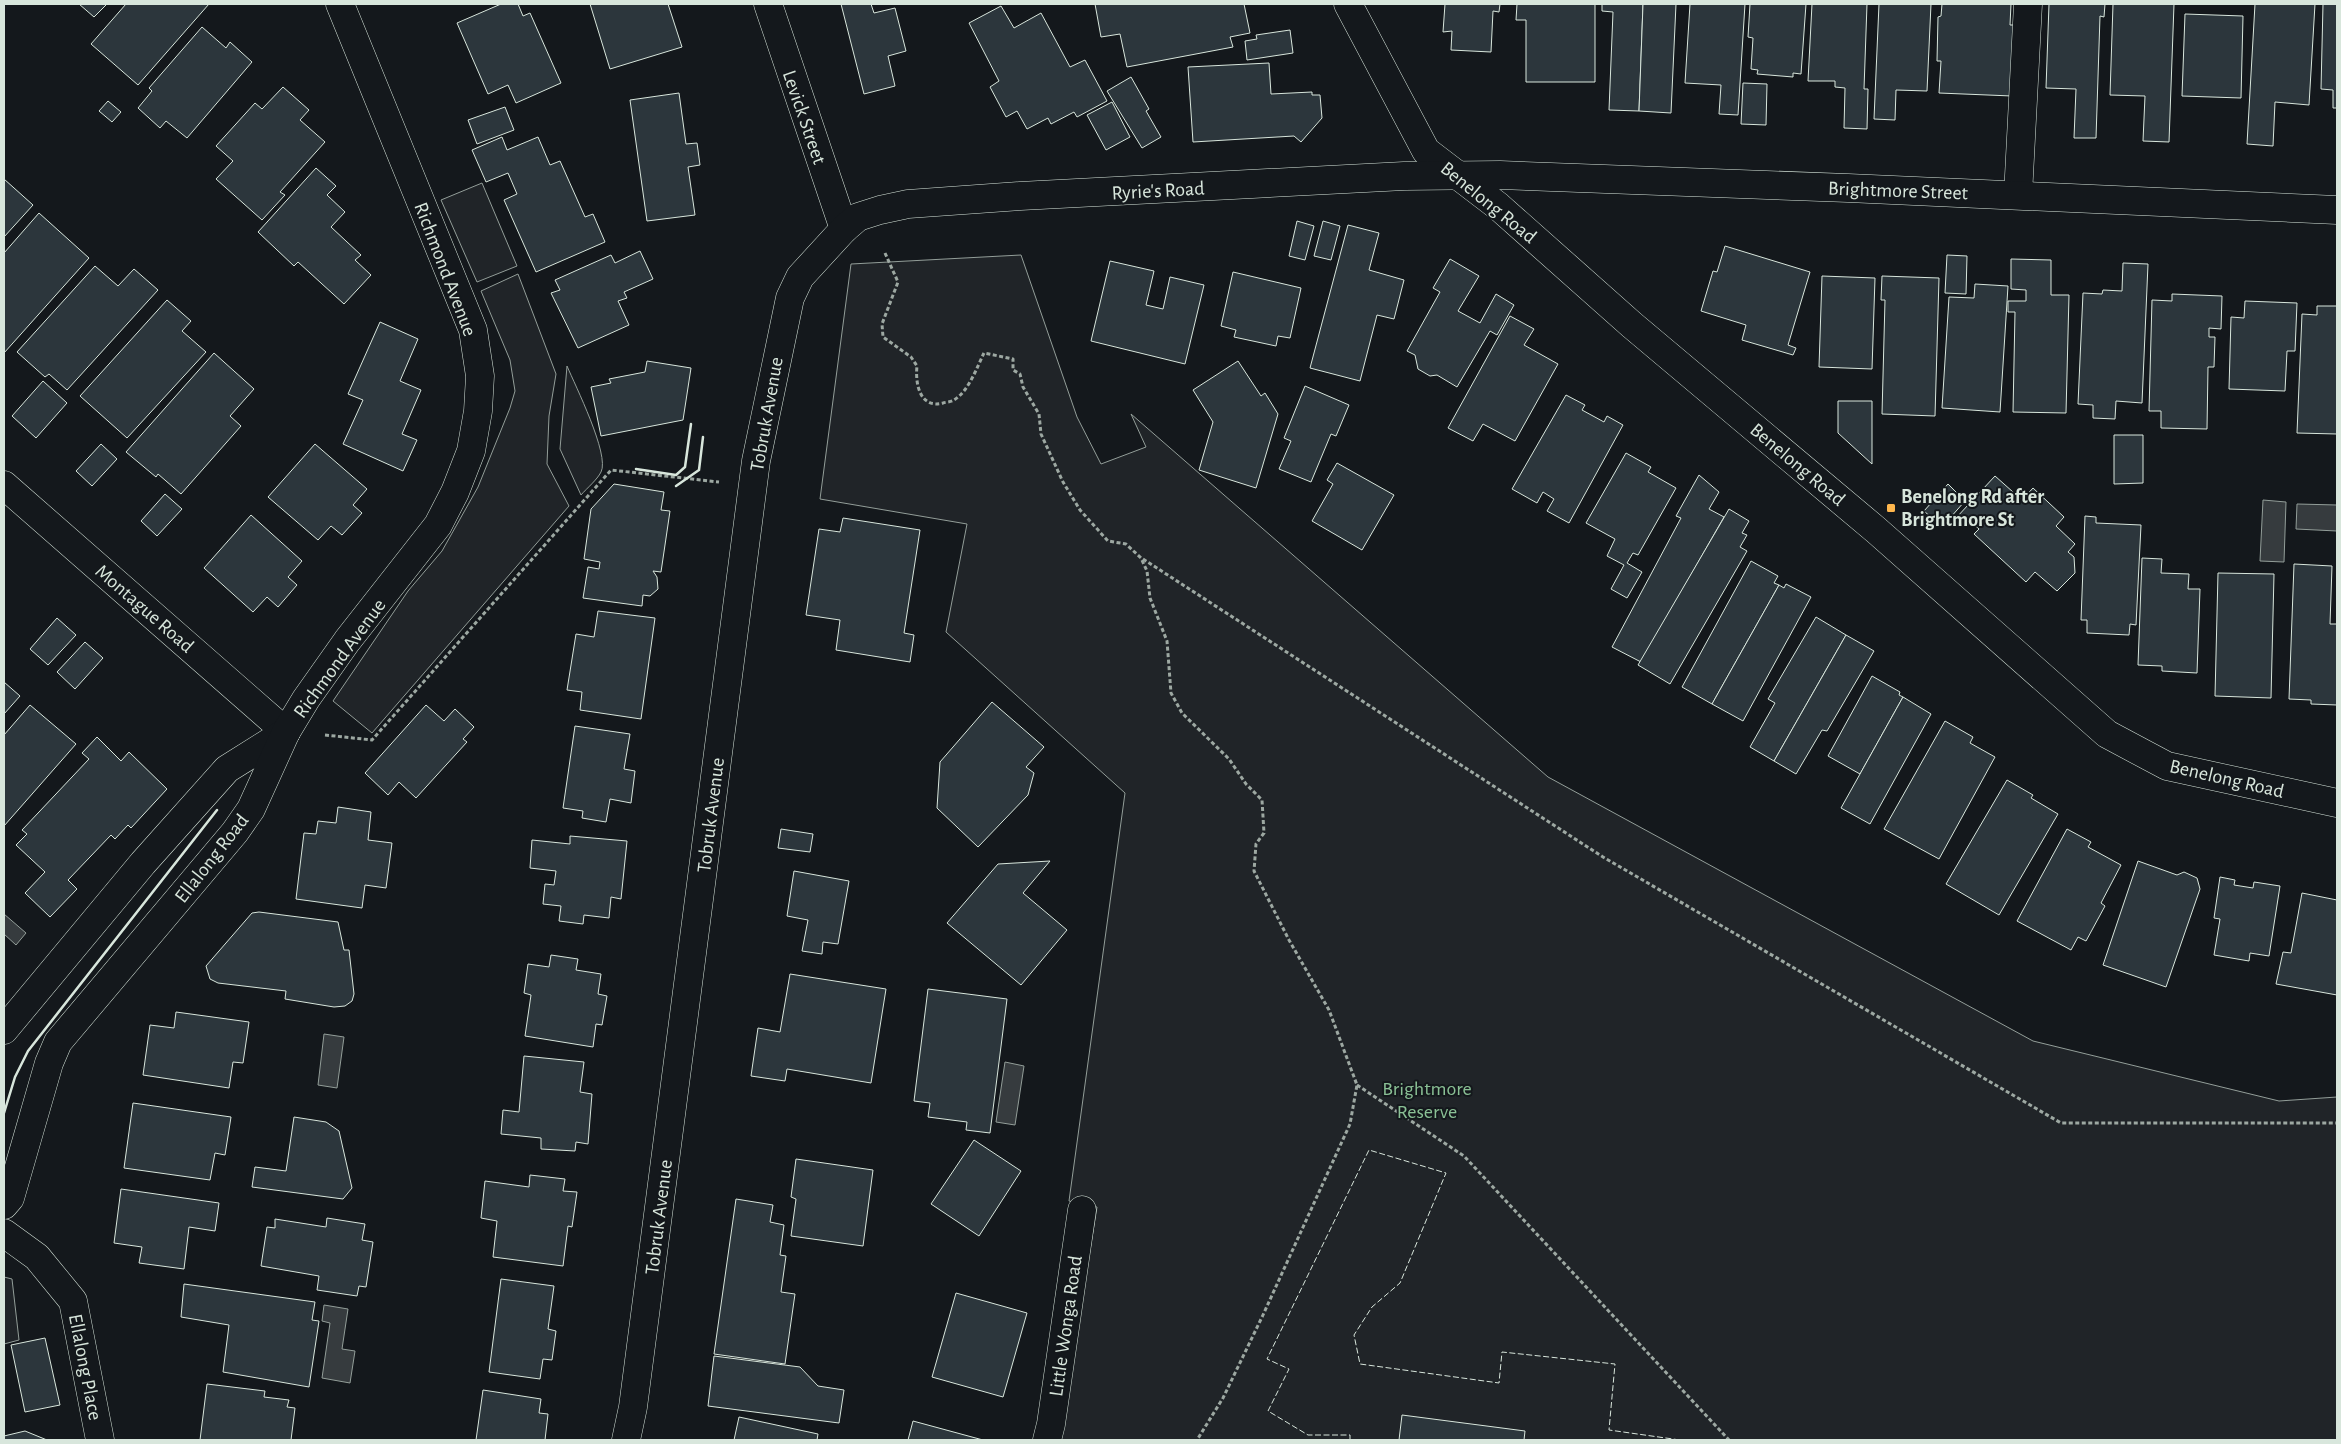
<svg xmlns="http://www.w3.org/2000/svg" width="2341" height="1444" viewBox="0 0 2341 1444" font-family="'Alegreya Sans',sans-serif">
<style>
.green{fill:#202428;stroke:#939e99}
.water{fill:#363b3e;stroke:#939e99}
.building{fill:#2c363c;stroke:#d8e6dc}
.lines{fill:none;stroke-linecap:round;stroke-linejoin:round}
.minor-casing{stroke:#d8e6dc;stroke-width:29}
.path{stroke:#9da8a2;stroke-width:3;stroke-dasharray:4 2.5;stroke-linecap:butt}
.minor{stroke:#14181c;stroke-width:28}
.fence{stroke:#d8e6dc;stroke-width:1;stroke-dasharray:6 2.5;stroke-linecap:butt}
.wall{stroke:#d8e6dc;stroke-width:2.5}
.poi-dot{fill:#ffb74d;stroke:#14181c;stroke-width:2}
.labels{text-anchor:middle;stroke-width:4;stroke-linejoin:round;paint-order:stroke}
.street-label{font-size:20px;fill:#d8e6dc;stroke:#14181c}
.poi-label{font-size:20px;font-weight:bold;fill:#d8e6dc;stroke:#14181c;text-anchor:start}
.park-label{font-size:20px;fill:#8ac095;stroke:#14181c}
</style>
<rect width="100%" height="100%" fill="#14181c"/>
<g class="green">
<polygon points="482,183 517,266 477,282 441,200"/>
<polygon points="1021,255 1077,417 1101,464 1146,447 1131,414 1548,777 2033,1041 2279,1101 2337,1097 2337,1440 1059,1440 1097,1207 1069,1201 1125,793 946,632 967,524 820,499 851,264"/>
<polygon points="518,274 556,374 549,416 547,464 569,506 372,733 333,701 408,591 442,551 478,487 510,408 515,391 510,360 481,291"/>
<path d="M567 366C575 385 610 455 601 472 597 480 587 488 581 495L560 449Z"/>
<polygon points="4,1277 12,1279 19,1340 4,1344"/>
</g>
<g class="water">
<polygon points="2263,500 2286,502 2284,562 2260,561"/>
<polygon points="2297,504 2337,505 2337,531 2296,529"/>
<polygon points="4,914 26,933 16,945 4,934"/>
<polygon points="324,1034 344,1037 337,1088 318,1085"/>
<polygon points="1005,1062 1024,1066 1015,1125 996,1122"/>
<polygon points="324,1305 348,1309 342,1349 355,1351 350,1383 322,1378 330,1323 322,1321"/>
</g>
<g class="building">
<polygon points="79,4 107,4 94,17"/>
<polygon points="126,4 209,4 138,85 91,44"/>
<polygon points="501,4 518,4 523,16 530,13 561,83 516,103 508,85 488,94 457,23"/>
<polygon points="590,4 668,4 682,47 610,69"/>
<polygon points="841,4 871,4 874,13 895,8 906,51 888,56 895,86 864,94"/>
<polygon points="1095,4 1244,4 1250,33 1230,37 1233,47 1127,67 1120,34 1101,37"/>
<polygon points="1445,4 1500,4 1499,12 1493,11 1491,52 1451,50 1452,31 1443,32"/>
<polygon points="1517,4 1595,4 1595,82 1526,82 1526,20 1516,20"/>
<polygon points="1602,4 1643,4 1639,111 1609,110 1613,12 1602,11"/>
<polygon points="1643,4 1676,4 1671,113 1639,111"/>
<polygon points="1690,4 1745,4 1738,115 1719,114 1721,85 1685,83"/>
<polygon points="1750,4 1806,4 1801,74 1793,73 1793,77 1757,74 1758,70 1751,69 1753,38 1748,37"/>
<polygon points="1812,4 1867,4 1864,89 1868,89 1867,129 1844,128 1845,88 1835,87 1835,81 1808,81"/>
<polygon points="1879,4 1931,4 1927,91 1896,90 1895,120 1874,119"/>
<polygon points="1942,4 2011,4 2010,25 2015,25 2012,96 1939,93 1941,61 1937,61 1938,17 1941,16"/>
<polygon points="2049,4 2105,4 2104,17 2100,16 2096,138 2074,138 2076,89 2046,88"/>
<polygon points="2113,4 2174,4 2169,142 2143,141 2145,96 2110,95"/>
<polygon points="2255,4 2315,4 2309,105 2275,102 2273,146 2247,144"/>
<polygon points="2323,4 2337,4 2337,108 2333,108 2333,90 2321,89"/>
<polygon points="1001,6 1014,28 1041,13 1070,67 1085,60 1107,101 1077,117 1074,112 1051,124 1048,118 1027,129 1017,111 1006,117 990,87 999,81 969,23"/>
<polygon points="2185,14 2243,16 2241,98 2182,96"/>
<polygon points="202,27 226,48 230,42 252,62 187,138 166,121 160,128 138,108 152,91 149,88"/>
<polygon points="1290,30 1293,53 1247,60 1245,41 1257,39 1256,35"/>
<polygon points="1269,63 1271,94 1312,92 1312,95 1320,95 1322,118 1301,142 1294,136 1193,142 1188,67"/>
<polygon points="1131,77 1149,109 1146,111 1161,137 1142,148 1107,91"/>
<polygon points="1743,83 1767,84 1766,125 1741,124"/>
<polygon points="283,87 309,110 300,120 325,142 280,192 285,195 262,220 216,179 233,161 216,146 255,103 262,109"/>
<polygon points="679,93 686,144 697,143 700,165 688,167 695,215 647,221 630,100"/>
<polygon points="108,101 121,112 112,122 99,111"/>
<polygon points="1112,102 1130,137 1106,150 1087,115"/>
<polygon points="505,107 514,130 477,144 468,120"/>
<polygon points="502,137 507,150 538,137 550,165 560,161 585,217 593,214 605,242 536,272 504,200 517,194 508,173 486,182 472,150"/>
<polygon points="316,168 336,186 327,195 345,212 331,227 361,255 355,260 371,275 344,304 298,262 294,266 258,232"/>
<polygon points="4,179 33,205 4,237"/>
<polygon points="39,213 89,258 4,353 4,253"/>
<polygon points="1297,221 1314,226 1305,260 1289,256"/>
<polygon points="1323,221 1340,226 1331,260 1314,256"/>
<polygon points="1348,225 1379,233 1369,270 1404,280 1394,319 1377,315 1360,381 1310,368"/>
<polygon points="1725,246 1810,272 1788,345 1796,348 1793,355 1742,340 1746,325 1701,311 1713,271 1717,272"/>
<polygon points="640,251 653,279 624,292 627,298 618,301 629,325 578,348 551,293 560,290 555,280 611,255 615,263"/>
<polygon points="1947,255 1967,256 1966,294 1945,293"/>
<polygon points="1450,259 1479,276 1458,311 1480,323 1496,294 1514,305 1497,335 1490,331 1457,387 1437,375 1430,376 1418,369 1415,355 1407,351 1440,292 1433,288"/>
<polygon points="2011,259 2051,260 2051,295 2069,295 2066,413 2013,412 2015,312 2008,312 2008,301 2026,301 2026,290 2011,289"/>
<polygon points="1110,261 1154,271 1146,305 1163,309 1170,277 1204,285 1185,364 1091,341"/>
<polygon points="2123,263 2148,264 2142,403 2116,401 2115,419 2093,418 2093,405 2078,404 2083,293 2102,294 2103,290 2122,291"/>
<polygon points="95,266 118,286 134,269 158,290 67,390 49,374 45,377 17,352"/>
<polygon points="1233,272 1301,288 1290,338 1278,336 1276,346 1234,337 1236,330 1221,326"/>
<polygon points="1822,276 1875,278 1872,369 1819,367"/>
<polygon points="1882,276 1939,278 1935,416 1882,414 1885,300 1881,300"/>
<polygon points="1975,284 2008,286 2000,412 1942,408 1949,297 1974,298"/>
<polygon points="2172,294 2222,296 2221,329 2209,328 2209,337 2215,337 2214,367 2208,367 2207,429 2161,428 2161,411 2149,411 2152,300 2172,301"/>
<polygon points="167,300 191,321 182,331 206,352 127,438 80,396"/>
<polygon points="2245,301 2297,303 2295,351 2287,351 2285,391 2229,389 2231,317 2244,318"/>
<polygon points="2317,306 2337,306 2337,434 2297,433 2302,314 2317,315"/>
<polygon points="1510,316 1534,329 1524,345 1558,364 1515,441 1483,424 1473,441 1448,428"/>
<polygon points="380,322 418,339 400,381 421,390 402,434 417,440 403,471 343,444 363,400 348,394"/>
<polygon points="214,353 254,389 230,416 241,426 181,494 158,474 156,477 126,452"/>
<polygon points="647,361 691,368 683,420 601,436 591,387 611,383 609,379 645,372"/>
<polygon points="1238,361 1261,396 1265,393 1278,414 1256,488 1199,470 1213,422 1193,390"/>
<polygon points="43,381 67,403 36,438 12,416"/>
<polygon points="1305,386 1349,405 1336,436 1331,434 1311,482 1279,469 1291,441 1284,438"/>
<polygon points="1566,395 1585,405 1582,410 1604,422 1607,416 1623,425 1569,523 1547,511 1554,499 1543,492 1537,503 1512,489"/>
<polygon points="1838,401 1872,401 1872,464 1838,433"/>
<polygon points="2114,435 2143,435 2143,483 2114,484"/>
<polygon points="101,444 117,459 92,486 76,471"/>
<polygon points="315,444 367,489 353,505 362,513 342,535 331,526 318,540 268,497"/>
<polygon points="1626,453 1651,467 1648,472 1676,488 1638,555 1633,553 1627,563 1642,572 1627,598 1611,589 1624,565 1607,556 1615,539 1586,523"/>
<polygon points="1337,463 1394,495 1362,550 1312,521 1333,484 1327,480"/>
<polygon points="1699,475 1719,492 1709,509 1724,517 1641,662 1612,647 1681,518 1676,516"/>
<polygon points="1995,476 2022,500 2033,488 2064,517 2056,526 2075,544 2068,552 2074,557 2075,573 2057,591 2035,572 2026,582 1974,534 1979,529 1970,521 1966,526 1956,518"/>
<polygon points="614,484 664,492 661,510 670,511 661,572 653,571 657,577 658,589 650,596 643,595 642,606 583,598 588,567 599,569 600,562 584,559 591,509"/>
<polygon points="1948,484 1965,501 1942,527 1924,511"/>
<polygon points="165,494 182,509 157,536 141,521"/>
<polygon points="1729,509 1749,521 1742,533 1747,535 1740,547 1747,551 1670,684 1638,665"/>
<polygon points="251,515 302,561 288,577 297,585 278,607 267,597 253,612 204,568"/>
<polygon points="2085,516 2096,517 2096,523 2141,525 2136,625 2130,624 2129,635 2087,633 2087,620 2081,620"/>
<polygon points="843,518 920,530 904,633 914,635 910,662 836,650 840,620 806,615 819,529 840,532"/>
<polygon points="2142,558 2162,559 2161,573 2189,574 2188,589 2200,589 2197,673 2162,671 2162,666 2138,665"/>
<polygon points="1751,561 1778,576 1774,583 1779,585 1712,704 1682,687"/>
<polygon points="2294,564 2332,566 2330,624 2337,624 2337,705 2311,704 2311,700 2289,699"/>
<polygon points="2218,573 2274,574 2271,698 2215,696"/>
<polygon points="1786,584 1811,597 1743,721 1712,704 1779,585 1784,588"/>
<polygon points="598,611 655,618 641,719 580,710 582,692 567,690 576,634 594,637"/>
<polygon points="1816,617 1846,635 1774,761 1750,747 1775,703 1768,699"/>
<polygon points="57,618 76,635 48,665 30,649"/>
<polygon points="1846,635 1874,651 1827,731 1822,730 1796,774 1774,761"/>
<polygon points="85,642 103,658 75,689 57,672"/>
<polygon points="1872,676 1900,692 1899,695 1903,697 1860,774 1828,756"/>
<polygon points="4,682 20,696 4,714"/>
<polygon points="1903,697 1931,714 1870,824 1841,808"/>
<polygon points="992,702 1044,747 1026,767 1034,773 1028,795 978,847 937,808 940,762"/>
<polygon points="30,705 76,744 4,826 4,735"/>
<polygon points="426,705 444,721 455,709 474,727 463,739 467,742 416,798 399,782 388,795 365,773"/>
<polygon points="1945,721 1973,737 1970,743 1995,757 1939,859 1884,829"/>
<polygon points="575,726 630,734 624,769 635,771 631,803 610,799 606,822 582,818 583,811 563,808"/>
<polygon points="97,737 121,761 129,752 167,789 131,828 128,825 115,839 111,835 68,880 77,889 50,917 25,893 45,872 16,845 27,834 22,830 89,759 82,753"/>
<polygon points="2007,780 2033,795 2031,798 2058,814 1999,915 1946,884"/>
<polygon points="338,807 371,812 368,840 392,843 386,888 365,885 362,908 296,899 304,833 316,834 318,821 336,823"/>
<polygon points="781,829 813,834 810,852 778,848"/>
<polygon points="2067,829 2091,842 2088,847 2121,865 2101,903 2105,906 2086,941 2078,937 2071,950 2017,921"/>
<polygon points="570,836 627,841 621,899 611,897 609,918 584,915 583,924 559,921 561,906 543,904 545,884 554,885 556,871 530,868 532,840 570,844"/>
<polygon points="1050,861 1023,893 1067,930 1021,985 947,923 998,864"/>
<polygon points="2138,861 2177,875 2184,872 2197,878 2200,889 2166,987 2103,965"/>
<polygon points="794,871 849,881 838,944 823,942 822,954 802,951 808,920 787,916"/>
<polygon points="2220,877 2235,880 2234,885 2253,888 2254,882 2280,886 2269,956 2250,953 2249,961 2214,955 2220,919 2214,918"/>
<polygon points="2302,893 2337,900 2337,995 2276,984 2283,952 2291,953"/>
<polygon points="259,912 338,922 344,950 349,950 354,994 352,1001 345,1006 334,1007 285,999 286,991 218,983 210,979 206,966 252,913"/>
<polygon points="551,955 578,959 576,970 601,974 598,994 607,996 602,1025 596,1024 593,1047 525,1036 531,995 524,993 528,964 549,967"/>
<polygon points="790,974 886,989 871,1083 787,1069 785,1081 751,1076 758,1028 780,1032"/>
<polygon points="928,989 1007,999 990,1133 966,1130 967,1122 928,1117 930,1103 914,1101"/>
<polygon points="176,1012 249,1022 243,1063 233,1062 229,1088 143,1075 150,1025 174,1028"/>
<polygon points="524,1056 584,1062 580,1092 592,1094 588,1144 576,1142 575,1151 541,1149 541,1138 501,1134 503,1110 519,1112"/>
<polygon points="133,1103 231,1117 225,1155 215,1153 210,1180 124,1168"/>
<polygon points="294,1117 326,1122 339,1131 352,1188 343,1199 252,1187 255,1167 286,1171"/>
<polygon points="974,1140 1021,1171 979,1236 931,1204"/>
<polygon points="796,1159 873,1170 863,1246 791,1236 796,1199 791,1197"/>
<polygon points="530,1175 565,1179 563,1191 577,1192 572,1227 568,1226 563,1266 493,1257 497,1221 481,1218 485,1181 529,1187"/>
<polygon points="121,1189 219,1203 215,1231 189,1227 184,1269 139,1263 142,1247 114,1243"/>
<polygon points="736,1199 773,1205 770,1222 784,1225 780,1255 786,1256 781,1292 795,1294 785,1364 714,1354"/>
<polygon points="327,1218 365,1224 362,1240 373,1242 366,1287 359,1286 357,1296 317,1290 319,1276 261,1266 267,1227 275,1228 275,1219 326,1227"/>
<polygon points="501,1279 554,1286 548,1329 556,1331 552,1360 543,1359 540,1379 489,1372"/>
<polygon points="184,1284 315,1302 312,1320 319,1321 309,1387 223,1372 229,1325 181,1317"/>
<polygon points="956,1293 1027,1313 1003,1397 932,1377"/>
<polygon points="45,1338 60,1405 25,1412 11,1345"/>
<polygon points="714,1356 800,1367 818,1386 844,1390 839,1423 708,1406"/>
<polygon points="207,1384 265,1391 264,1397 289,1400 287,1407 295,1408 291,1440 200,1440"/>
<polygon points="483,1390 541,1399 539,1413 548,1414 545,1440 476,1440"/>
<polygon points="1402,1415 1525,1431 1524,1440 1399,1440"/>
<polygon points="739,1417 818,1434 817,1440 734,1440"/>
<polygon points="913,1421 983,1440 908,1440"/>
<polygon points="25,1431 47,1440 4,1440 4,1436"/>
</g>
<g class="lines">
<g class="minor-casing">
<g id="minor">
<polyline points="768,4 844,229"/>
<polyline points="1348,4 1426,151 1498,206 1632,325 1876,530 2107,734 2167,766 2337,803"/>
<polyline points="2018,195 2028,4"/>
<polyline points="4,485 286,732"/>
<polyline points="4,1030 143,863 227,769 286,732"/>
<polyline points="4,1205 10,1198 49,1063 58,1042 235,832 251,809 286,732 306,699 347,641 438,525 455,492 471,451 478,411 480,376 473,330 340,4"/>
<polyline points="4,1233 37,1257 73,1301 100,1440"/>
<polyline points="626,1440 633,1407 756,461 790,298 800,277 844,229 858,217 880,210 908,204 1020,196 1404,176 1500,175 1848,188 2337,210"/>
<polyline points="1047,1440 1051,1424 1082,1210"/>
</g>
</g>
<g class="path">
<path d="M885 253 898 282 882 324 883 337 911 357 917 366C915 384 920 409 943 403 946 402 951 402 954 400 969 391 977 367 984 353L1013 359V370L1020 374 1023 387 1039 414 1041 434 1063 482 1080 510 1108 541 1126 544 1141 558 1147 571 1150 598 1167 641 1171 693 1182 713 1229 759 1246 784 1262 800 1264 833 1256 844 1254 871 1289 940 1329 1010 1357 1085 1350 1124 1263 1315 1223 1398 1197 1440"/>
<polyline points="1143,559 1603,857 2061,1123 2337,1123"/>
<polyline points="325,735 372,740 611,470 719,482"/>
<polyline points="1357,1085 1464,1156 1729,1440"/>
</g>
<use href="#minor" class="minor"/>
<polyline class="fence" points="1350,1440 1350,1435 1308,1435 1268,1411 1289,1369 1267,1359 1369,1150 1446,1173 1400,1283 1372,1307 1354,1335 1360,1364 1499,1383 1502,1352 1615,1364 1609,1430 1680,1440"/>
<g class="wall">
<polyline points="636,469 676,475 685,467 691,424"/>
<polyline points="676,486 699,470 703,437"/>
<polyline points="4,1113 15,1077 28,1051 217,810"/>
</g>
</g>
<rect class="poi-dot" x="1886" y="503" width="10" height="10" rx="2.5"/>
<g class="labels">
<g class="street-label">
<text transform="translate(805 117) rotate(71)" y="7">Levick Street</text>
<text transform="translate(1158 190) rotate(-3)" y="7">Ryrie's Road</text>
<text transform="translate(1898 190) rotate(2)" y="7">Brightmore Street</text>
<text transform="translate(1489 202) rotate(39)" y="7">Benelong Road</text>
<text transform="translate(446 269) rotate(69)" y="7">Richmond Avenue</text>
<text transform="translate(766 414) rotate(-80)" y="7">Tobruk Avenue</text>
<text transform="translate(1798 464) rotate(40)" y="7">Benelong Road</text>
<text transform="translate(145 608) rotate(41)" y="7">Montague Road</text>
<text transform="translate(339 658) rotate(-54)" y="7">Richmond Avenue</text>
<text transform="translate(2227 778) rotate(13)" y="7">Benelong Road</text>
<text transform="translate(710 815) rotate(-83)" y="7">Tobruk Avenue</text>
<text transform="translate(211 858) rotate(-52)" y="7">Ellalong Road</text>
<text transform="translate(658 1217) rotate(-83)" y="7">Tobruk Avenue</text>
<text transform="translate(1065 1326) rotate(-82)" y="7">Little Wonga Road</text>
<text transform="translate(86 1367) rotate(79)" y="7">Ellalong Place</text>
</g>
<g class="poi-label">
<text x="1901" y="503">Benelong Rd after<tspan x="1901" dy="23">Brightmore St</tspan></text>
</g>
<g class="park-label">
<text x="1427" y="1095">Brightmore<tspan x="1427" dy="23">Reserve</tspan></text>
</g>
</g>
<rect width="2341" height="1444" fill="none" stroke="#d8e6dc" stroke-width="10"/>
</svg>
